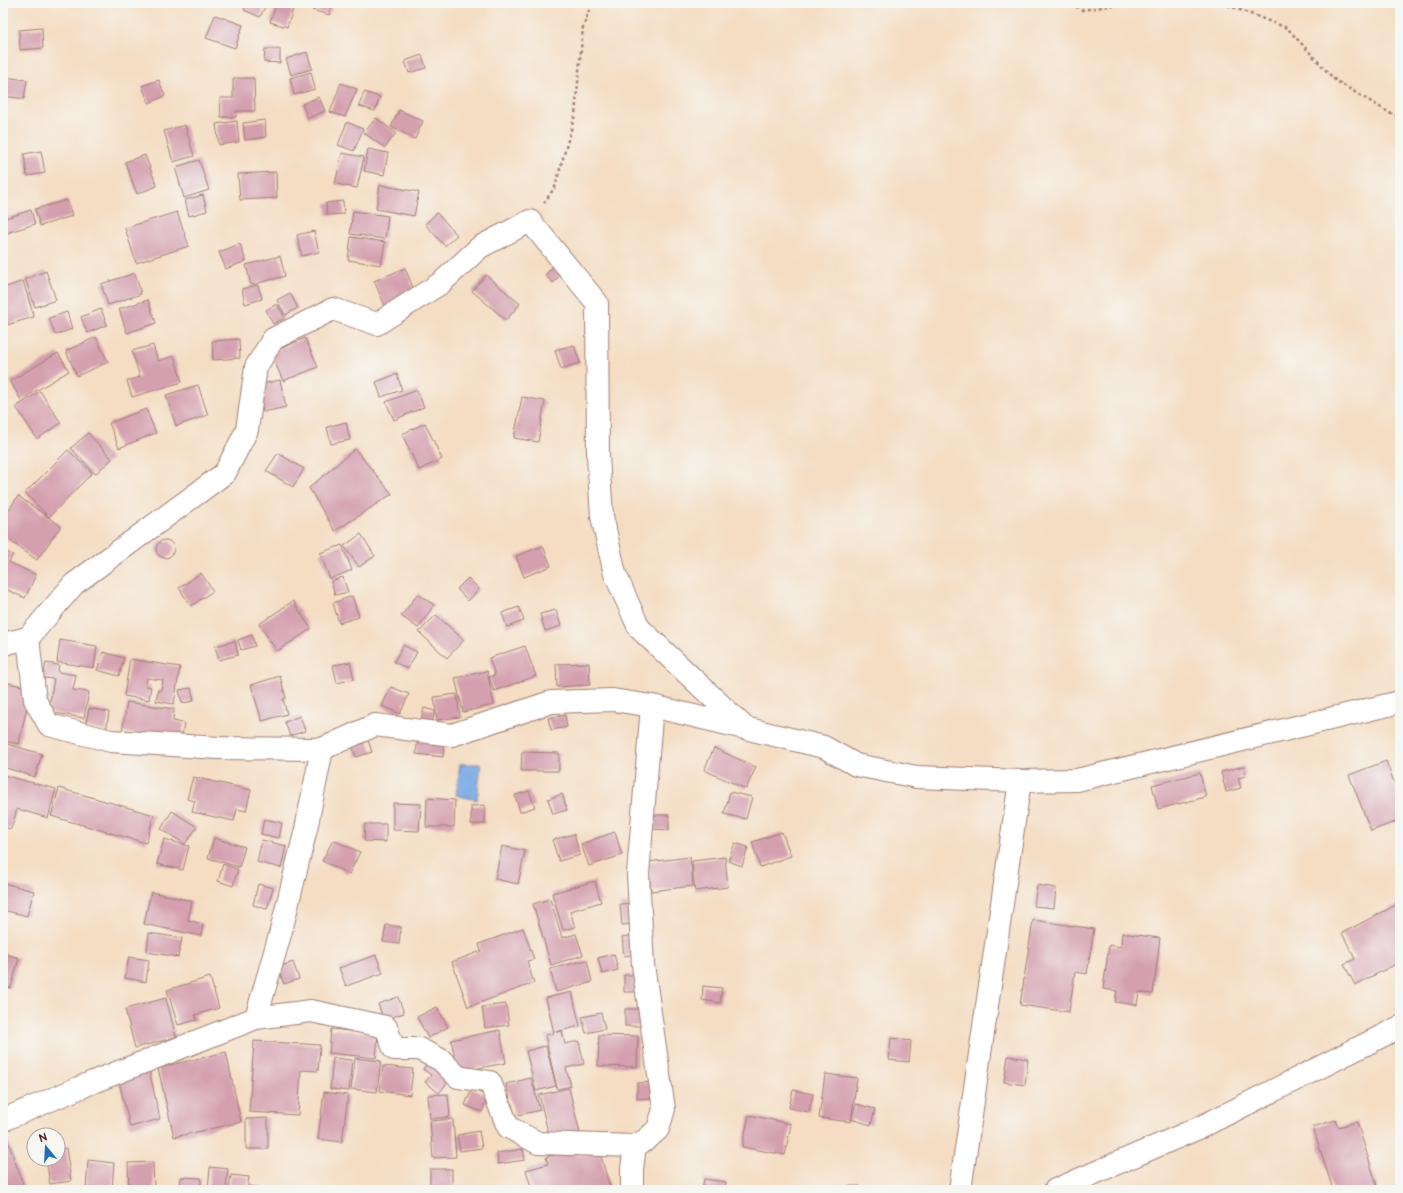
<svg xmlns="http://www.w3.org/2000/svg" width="1403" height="1193" viewBox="0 0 1403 1193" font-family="'Balsamiq Sans',sans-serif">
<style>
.water{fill:#78a9e3;stroke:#616487}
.building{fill:#d49faf}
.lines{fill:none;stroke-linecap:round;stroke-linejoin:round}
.minor-casing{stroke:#9f7e76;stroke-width:24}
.path{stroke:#9f7e76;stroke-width:2.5;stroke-dasharray:3 3;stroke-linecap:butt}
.minor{stroke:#fff;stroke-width:22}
</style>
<rect width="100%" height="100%" fill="#f6f6f2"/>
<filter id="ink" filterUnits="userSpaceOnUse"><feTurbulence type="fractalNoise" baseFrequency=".025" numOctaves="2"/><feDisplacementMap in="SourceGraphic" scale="8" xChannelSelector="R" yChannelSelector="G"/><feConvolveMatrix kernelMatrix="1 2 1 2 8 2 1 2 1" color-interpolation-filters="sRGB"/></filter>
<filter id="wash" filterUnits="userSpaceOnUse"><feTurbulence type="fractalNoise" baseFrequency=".012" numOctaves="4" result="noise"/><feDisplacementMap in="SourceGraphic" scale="16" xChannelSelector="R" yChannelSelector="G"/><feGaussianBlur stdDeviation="0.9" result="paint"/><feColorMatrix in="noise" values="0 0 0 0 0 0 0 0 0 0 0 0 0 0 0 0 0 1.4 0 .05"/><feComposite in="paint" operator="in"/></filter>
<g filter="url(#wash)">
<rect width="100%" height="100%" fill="#f4ddc2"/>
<polygon class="water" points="460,764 481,764 477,800 456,795"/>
<g id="blocks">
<g class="building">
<polygon points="247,3 267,3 260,17 244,10"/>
<polygon points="277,3 283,3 294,7 287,27 270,22"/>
<polygon points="314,3 333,3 329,15 312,10"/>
<polygon points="215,15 243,25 235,48 206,38"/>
<polygon points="42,28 43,48 20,50 19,30"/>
<polygon points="265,49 280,49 280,63 264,62"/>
<polygon points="307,52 312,69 291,75 286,59"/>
<polygon points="422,55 426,68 409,73 405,61"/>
<polygon points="311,72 315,89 294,95 290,78"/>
<polygon points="3,77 27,80 24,99 3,96"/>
<polygon points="233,78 254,78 255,111 236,111 236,117 221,117 220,98 233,98"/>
<polygon points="159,80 165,96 149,103 142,86"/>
<polygon points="341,83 357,89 345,117 330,112"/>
<polygon points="364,92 380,97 375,111 359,106"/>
<polygon points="319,97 325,111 308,118 302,104"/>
<polygon points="399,110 423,121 415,139 391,127"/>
<polygon points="376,118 396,133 385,148 364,133"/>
<polygon points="265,120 266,137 245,140 243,123"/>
<polygon points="237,121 239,142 219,145 216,124"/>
<polygon points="347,122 363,129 354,151 338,145"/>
<polygon points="185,125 194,156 173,162 164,131"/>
<polygon points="368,149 388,153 384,175 364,171"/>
<polygon points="41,151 45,173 27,176 24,154"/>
<polygon points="342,153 364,157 357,188 335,184"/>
<polygon points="145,155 157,186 137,194 125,162"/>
<polygon points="199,160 209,190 184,198 175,167"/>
<polygon points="276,172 277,198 240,200 238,174"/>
<polygon points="380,185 419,192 414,216 376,209"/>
<polygon points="203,195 207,211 189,216 185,200"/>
<polygon points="67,200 72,216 40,226 35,209"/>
<polygon points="343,201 344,214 327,215 326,203"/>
<polygon points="31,210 35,224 3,234 3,219"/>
<polygon points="353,211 388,216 385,239 350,234"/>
<polygon points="177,212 189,246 136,263 125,228"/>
<polygon points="437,213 457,235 445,246 425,224"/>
<polygon points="314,231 319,252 302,256 297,235"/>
<polygon points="351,237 385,242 381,265 348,260"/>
<polygon points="240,244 246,261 226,269 219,252"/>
<polygon points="280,256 285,276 251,285 246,265"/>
<polygon points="553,267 561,274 553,283 545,275"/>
<polygon points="405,268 416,295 386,308 374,281"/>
<polygon points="46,271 56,300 35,307 25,279"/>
<polygon points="135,273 141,294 108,305 101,284"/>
<polygon points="486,275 520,304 506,320 472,291"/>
<polygon points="23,281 34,317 3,326 3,288"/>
<polygon points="258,285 262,299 245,304 242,289"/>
<polygon points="290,293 298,308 285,315 277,300"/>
<polygon points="148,300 156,323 127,333 119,309"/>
<polygon points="277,304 285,318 273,324 266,310"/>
<polygon points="101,309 107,325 87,333 81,317"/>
<polygon points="67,312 72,329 55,335 49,318"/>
<polygon points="96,337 108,362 77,376 66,351"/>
<polygon points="305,338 318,367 283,381 271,353"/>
<polygon points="239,339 240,358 213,360 212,341"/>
<polygon points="153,345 158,361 174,356 182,382 132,397 127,381 140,377 132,351"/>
<polygon points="574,345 580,363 561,369 555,350"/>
<polygon points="58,353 69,371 21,400 10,381"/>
<polygon points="397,374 402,390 381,397 376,382"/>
<polygon points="280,380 286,407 263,412 257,385"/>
<polygon points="198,385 208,415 176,426 166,395"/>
<polygon points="417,390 424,407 394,420 386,402"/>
<polygon points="40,391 61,423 37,439 16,407"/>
<polygon points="522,397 545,401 538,442 514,438"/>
<polygon points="146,409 156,433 119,448 109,423"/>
<polygon points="346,422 350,440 331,444 327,427"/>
<polygon points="425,423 442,459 419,470 402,434"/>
<polygon points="88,433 112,459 95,474 71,448"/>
<polygon points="355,449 392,494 335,531 309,488"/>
<polygon points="68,450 92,473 49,517 25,493"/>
<polygon points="278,453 304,469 293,487 266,471"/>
<polygon points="18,496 61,526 37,560 3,536 3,519"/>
<polygon points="361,534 375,556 359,567 344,546"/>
<circle cx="165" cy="549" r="9"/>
<polygon points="342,545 352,570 330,579 320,553"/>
<polygon points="543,546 551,566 524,577 516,556"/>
<polygon points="3,550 13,555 9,562 36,575 25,598 3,588"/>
<polygon points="201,573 213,591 191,606 179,588"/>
<polygon points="343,577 348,592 335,595 331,581"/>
<polygon points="468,578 479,589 468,601 457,589"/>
<polygon points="418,594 434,605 418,628 401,616"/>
<polygon points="352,596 359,617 339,623 333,603"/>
<polygon points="293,601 311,629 277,651 259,624"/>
<polygon points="519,607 524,621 507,627 502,613"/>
<polygon points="556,610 561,626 545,631 540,614"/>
<polygon points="436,615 464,640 447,658 419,632"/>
<polygon points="252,635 255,646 241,650 238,640"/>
<polygon points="60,640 97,646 94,668 57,662"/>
<polygon points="235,641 238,655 219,660 215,646"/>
<polygon points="403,645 417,652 408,669 394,662"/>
<polygon points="525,646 536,676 494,691 489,677 495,675 489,658"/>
<polygon points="103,652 124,658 119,676 97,670"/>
<polygon points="130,659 180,667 174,704 156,701 158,690 161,690 163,680 147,678 146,686 151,687 149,700 124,696"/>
<polygon points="350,662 354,679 337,683 333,665"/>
<polygon points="46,663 59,665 58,672 76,675 73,690 89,692 84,718 48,712 54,679 43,678"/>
<polygon points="589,663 590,685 557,687 556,664"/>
<polygon points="487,671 494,705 463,712 455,678"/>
<polygon points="280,676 286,698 283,699 287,714 262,721 251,685"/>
<polygon points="3,682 31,688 19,744 3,741"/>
<polygon points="391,687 409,694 400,714 382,706"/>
<polygon points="191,688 194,701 182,703 179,690"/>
<polygon points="457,694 460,717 437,720 434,697"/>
<polygon points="127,702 174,709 173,721 184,723 181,742 122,732"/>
<polygon points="89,708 109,712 106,731 85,727"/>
<polygon points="424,708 435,711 432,723 421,721"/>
<polygon points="565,715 567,727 551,730 548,718"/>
<polygon points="300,716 305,731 290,736 285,722"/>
<polygon points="366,734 372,752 356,757 350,740"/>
<polygon points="418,737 444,740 443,757 416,754"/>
<polygon points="7,744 42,754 35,777 3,767 3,757"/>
<polygon points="714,748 756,767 746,789 704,770"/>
<polygon points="522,752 559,753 559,771 521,771"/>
<polygon points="1386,761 1400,798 1400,820 1371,831 1349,775"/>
<polygon points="1244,766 1246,776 1238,778 1241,788 1226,792 1221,772"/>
<polygon points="1200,773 1206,797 1158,809 1152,785"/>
<polygon points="3,775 56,789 48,818 17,809 11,829 3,827"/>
<polygon points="193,777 251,790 246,811 237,809 234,821 192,812 195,801 187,799"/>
<polygon points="59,788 154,815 146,843 51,816"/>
<polygon points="529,791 535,807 520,812 515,795"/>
<polygon points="730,792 752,797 746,819 724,814"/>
<polygon points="562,794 567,810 553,814 548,799"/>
<polygon points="427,798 455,800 454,827 426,827"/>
<polygon points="393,803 421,804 419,831 393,830"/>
<polygon points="485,805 485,824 471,824 471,806"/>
<polygon points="172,811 197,827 185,844 161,829"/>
<polygon points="652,815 669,815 669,830 652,829"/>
<polygon points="264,819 282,823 279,838 261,834"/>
<polygon points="365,824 386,824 386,842 364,841"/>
<polygon points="615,832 622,855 589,866 581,844"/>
<polygon points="782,832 791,856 760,867 752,842"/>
<polygon points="574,834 580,855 559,861 552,840"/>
<polygon points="214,838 245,847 239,867 208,858"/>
<polygon points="164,839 189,846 183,870 157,864"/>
<polygon points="262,840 286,846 281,868 257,862"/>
<polygon points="333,840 360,852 349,874 322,861"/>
<polygon points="735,843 748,847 742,866 728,861"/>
<polygon points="502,846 525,851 518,884 495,879"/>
<polygon points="690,857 693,886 651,891 648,862"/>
<polygon points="725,857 728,887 695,891 692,861"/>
<polygon points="223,864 238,869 233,886 218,881"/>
<polygon points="595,881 601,902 570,911 575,927 563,930 552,893"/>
<polygon points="3,883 34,891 27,916 3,910"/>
<polygon points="258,884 273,888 267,909 253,905"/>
<polygon points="1037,885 1056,888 1054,908 1034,906"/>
<polygon points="151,892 192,901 188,920 203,924 201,936 144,924"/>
<polygon points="550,899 562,938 576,934 583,955 551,965 533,904"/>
<polygon points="636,903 637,924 622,925 620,904"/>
<polygon points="1398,904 1400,907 1400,962 1355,985 1344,964 1355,959 1342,933"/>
<polygon points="1033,920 1094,929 1087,974 1075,972 1069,1012 1020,1005"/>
<polygon points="386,925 401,927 399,944 383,942"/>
<polygon points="523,928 534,959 527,961 534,983 468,1007 452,962 481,951 479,944"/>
<polygon points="149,933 182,938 178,957 147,952"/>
<polygon points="1122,933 1160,938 1153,994 1139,992 1137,1005 1115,1002 1117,991 1103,989 1109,945 1121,947"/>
<polygon points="636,935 638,954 624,956 622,937"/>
<polygon points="3,953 19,958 11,988 3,986"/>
<polygon points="614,954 618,970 602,974 598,958"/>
<polygon points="376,955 383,973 346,986 339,968"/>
<polygon points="129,957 149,960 146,982 125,978"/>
<polygon points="587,960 592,982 556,992 550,969"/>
<polygon points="293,962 299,979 284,984 278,967"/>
<polygon points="624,975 636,975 637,992 624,992"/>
<polygon points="210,977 219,1008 195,1015 197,1020 178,1025 167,990"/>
<polygon points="703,986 722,988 720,1003 702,1000"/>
<polygon points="572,992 580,1026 556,1032 562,1031 565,1044 579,1041 584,1064 566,1068 571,1086 557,1089 545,1035 554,1033 546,998"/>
<polygon points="398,997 404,1013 384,1020 378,1004"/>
<polygon points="166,998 176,1037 135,1048 125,1009"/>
<polygon points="506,1004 509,1025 485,1028 482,1007"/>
<polygon points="437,1007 448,1027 428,1038 417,1017"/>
<rect x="625" y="1009" width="17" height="17"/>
<polygon points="601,1013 605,1029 586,1033 582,1017"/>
<polygon points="331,1029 378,1034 376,1058 329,1053"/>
<polygon points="500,1030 506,1063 458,1072 451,1040"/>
<polygon points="599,1035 638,1036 637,1067 598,1066"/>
<polygon points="891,1038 911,1041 909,1062 889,1060"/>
<polygon points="254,1041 320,1045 318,1071 301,1070 298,1115 249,1112"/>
<polygon points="546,1046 556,1086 536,1091 526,1051"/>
<polygon points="226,1052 241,1122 174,1137 158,1068"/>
<polygon points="1008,1056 1028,1059 1025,1085 1004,1082"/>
<polygon points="333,1058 352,1060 349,1091 330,1089"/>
<polygon points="355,1058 381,1061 377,1092 351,1089"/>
<polygon points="431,1059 452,1077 439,1093 425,1082 431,1075 423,1069"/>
<polygon points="383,1066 413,1069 410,1095 380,1091"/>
<polygon points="149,1070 160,1119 130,1127 118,1078"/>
<polygon points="825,1074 857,1078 851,1122 819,1118"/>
<polygon points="531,1078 540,1110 515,1116 506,1084"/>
<polygon points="657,1082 658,1098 637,1099 637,1083"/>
<polygon points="569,1088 580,1133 550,1140 539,1095"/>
<polygon points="472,1089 488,1096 482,1112 465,1105"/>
<polygon points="793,1090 813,1094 809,1112 789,1108"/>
<polygon points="324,1092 348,1095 342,1142 318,1139"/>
<polygon points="448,1094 450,1117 430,1119 428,1095"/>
<polygon points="856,1104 875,1109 871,1125 851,1119"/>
<polygon points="749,1115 791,1124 785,1155 742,1147"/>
<polygon points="268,1118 268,1149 246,1149 246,1119"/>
<polygon points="453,1119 456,1157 433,1158 430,1121"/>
<polygon points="1335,1120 1338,1127 1357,1122 1378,1189 1333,1190 1313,1127"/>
<polygon points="479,1131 482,1148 460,1151 457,1135"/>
<polygon points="6,1135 25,1190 3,1190 3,1136"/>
<polygon points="66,1148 71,1181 50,1184 46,1159 58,1159 58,1149"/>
<polygon points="576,1148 578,1156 599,1150 611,1190 532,1190 526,1170 548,1164 546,1157"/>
<polygon points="523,1149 525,1160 498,1164 497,1153"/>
<polygon points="88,1160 114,1163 112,1190 86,1190"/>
<polygon points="153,1162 154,1190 129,1190 128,1163"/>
<polygon points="210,1167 228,1169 226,1190 208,1190"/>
<rect x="430" y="1169" width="22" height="21"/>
<polygon points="231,1175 249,1177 247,1190 229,1190"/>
<polygon points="181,1177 201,1178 201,1190 180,1190"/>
<polygon points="704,1179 726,1182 725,1190 702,1190"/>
<polygon points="249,1186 265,1188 265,1190 249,1190"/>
<polygon points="860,1186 860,1190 804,1190 804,1187"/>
</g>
</g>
</g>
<g filter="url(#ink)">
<use href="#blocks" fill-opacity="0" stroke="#9f7e76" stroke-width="1"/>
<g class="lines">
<g class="minor-casing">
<g id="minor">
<polyline points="28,638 35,700 49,725 111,741 218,748 322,749"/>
<polyline points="3,644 28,638 74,584 225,473 247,430 256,367 273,339 333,309 377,324 441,283 480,247 530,221 597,303 598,456 602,516 615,574 639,628 745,728"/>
<polyline points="256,1018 311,1011 386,1027 394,1049 419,1049 441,1060 458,1077 490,1082 508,1127 538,1143 635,1146"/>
<polyline points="3,1120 93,1082 256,1018 281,931 306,829 322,749 375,725 452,735 551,702 613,700 652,706 824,747 856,765 917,777 1020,781 1077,780 1400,702"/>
<polyline points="632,1190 632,1169 635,1146 647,1139 658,1129 664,1109 643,965 638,874 652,706"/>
<polyline points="960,1190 1020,781"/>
<polyline points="1055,1190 1201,1127 1400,1027"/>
</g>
</g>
<g class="path">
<polyline points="1071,3 1082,10 1129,3"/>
<polyline points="1222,3 1287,28 1335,80 1393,115 1400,116"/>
<polyline points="544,203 555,187 575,115 583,27 592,3"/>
</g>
<use href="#minor" class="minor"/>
</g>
</g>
<rect width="1403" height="1193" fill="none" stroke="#f6f6f2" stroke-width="16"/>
<g transform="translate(46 1147) rotate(342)"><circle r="19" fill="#f6f6f2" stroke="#b1a0a2"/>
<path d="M0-3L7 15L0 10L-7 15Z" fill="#1f6fb2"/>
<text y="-6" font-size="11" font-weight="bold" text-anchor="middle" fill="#4a1f2b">N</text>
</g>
</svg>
